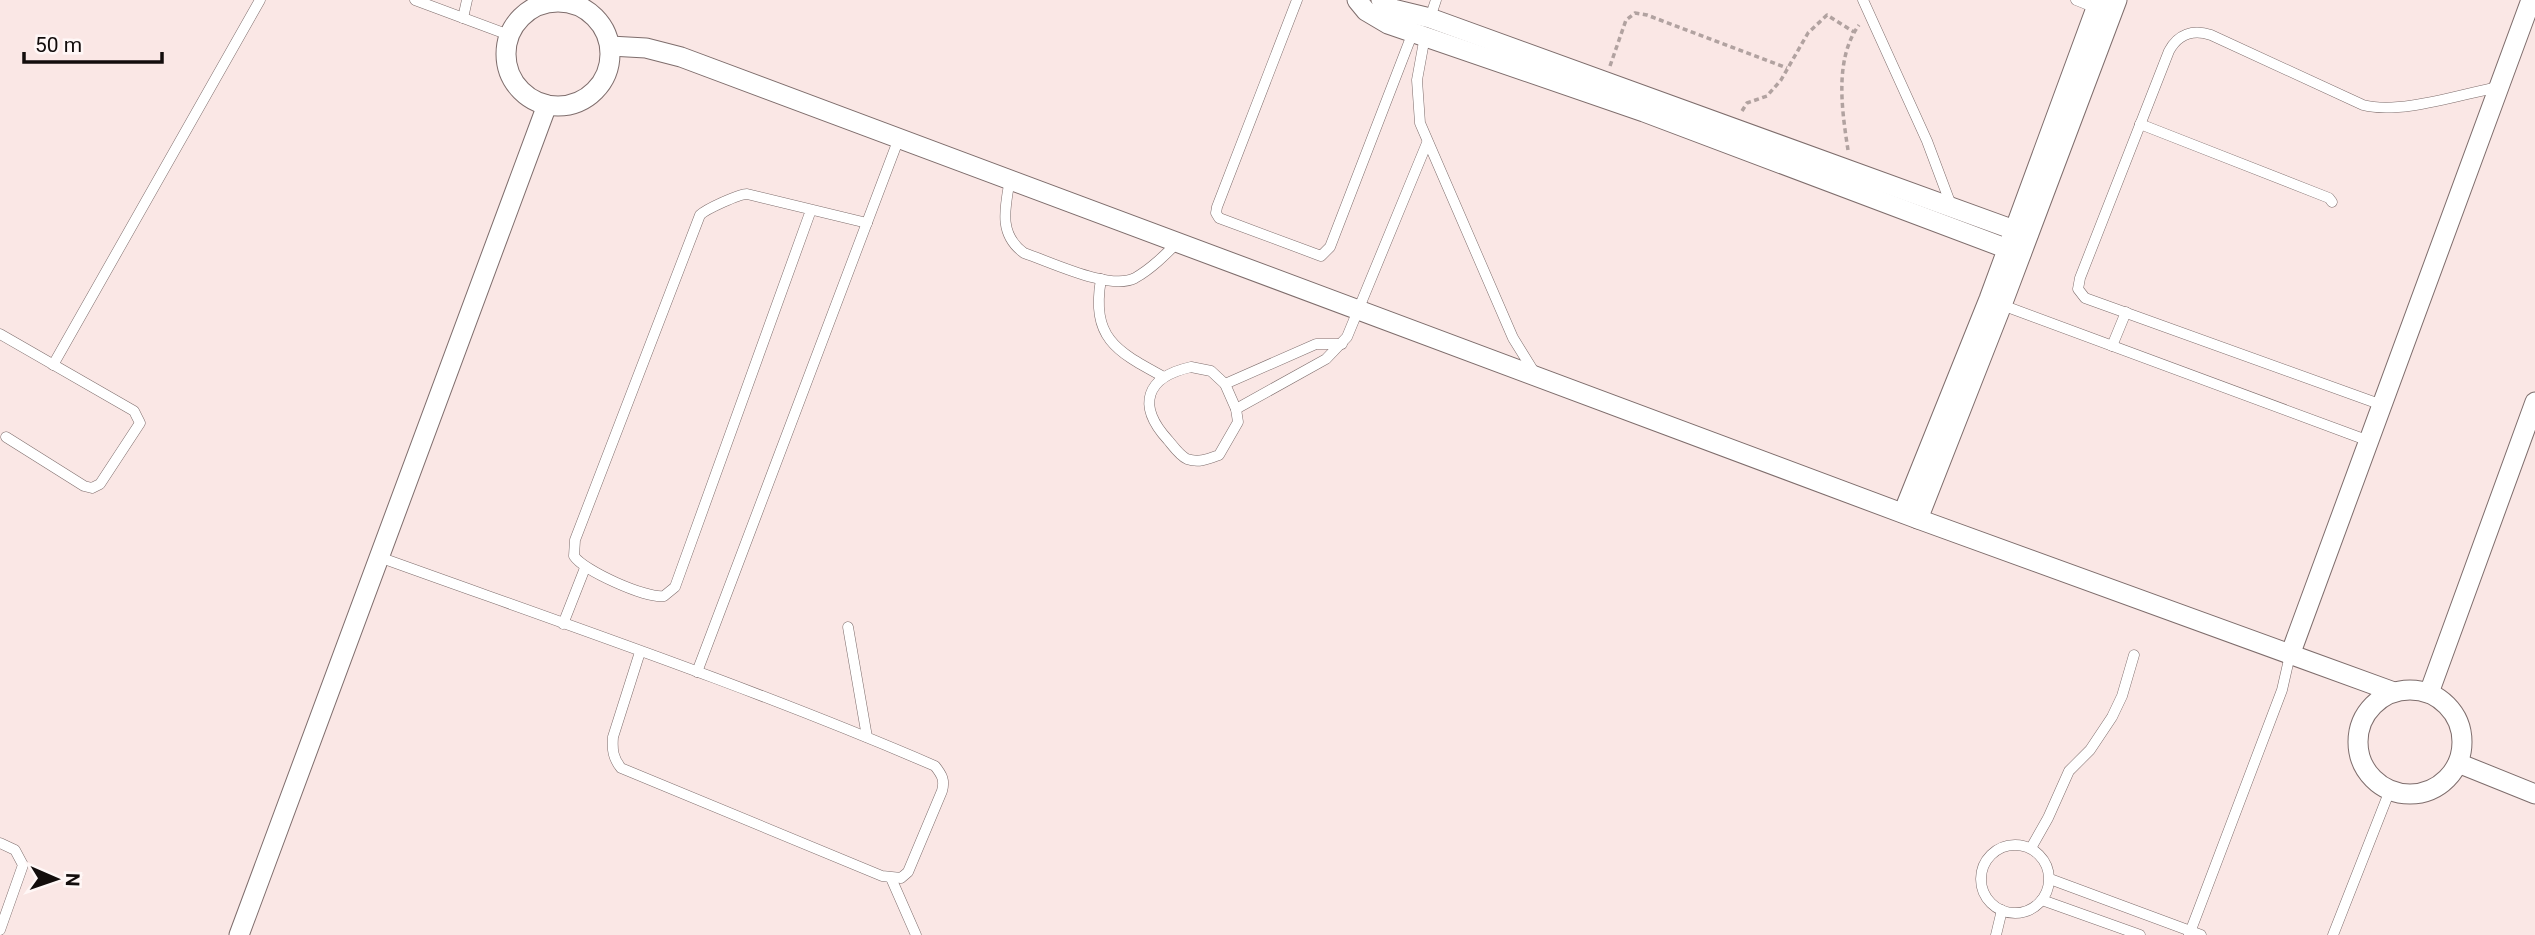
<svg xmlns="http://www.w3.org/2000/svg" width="2535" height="935" viewBox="0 0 2535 935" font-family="Roboto,sans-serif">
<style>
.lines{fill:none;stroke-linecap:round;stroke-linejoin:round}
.lane-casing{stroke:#7e6d6c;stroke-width:11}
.street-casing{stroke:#7e6d6c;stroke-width:21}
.path{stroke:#b1a2a0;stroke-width:3.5;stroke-dasharray:5 3.5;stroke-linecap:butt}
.lane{stroke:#fff;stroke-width:10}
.street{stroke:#fff;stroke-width:19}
</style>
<rect width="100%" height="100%" fill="#fae7e5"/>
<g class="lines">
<g class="lane-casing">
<g id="lane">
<polyline points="415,0 509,35"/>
<polyline points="1297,0 1217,207 1216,213 1219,218 1321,256 1330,247 1413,32"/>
<polyline points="1863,0 1927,141 1951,205"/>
<polyline points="2076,0 2096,8"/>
<polyline points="463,18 467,0"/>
<polyline points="1430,18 1436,0"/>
<polyline points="1425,36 1417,80 1420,123 1513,338 1534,372"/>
<polyline points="2140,124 2329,198 2332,202"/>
<path d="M1010 179C1005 208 998 234 1024 253 1051 262 1110 291 1135 278 1151 269 1165 255 1178 242"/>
<path d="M811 210 675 587 664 596C647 599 584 571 574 556L575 540 700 215C706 209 739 194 747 194L867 223"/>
<path d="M1101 279C1091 338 1116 351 1162 376"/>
<polyline points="2002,305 2369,441"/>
<polyline points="0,334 134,411 140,423 100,484 92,488 84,486 6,437"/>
<polyline points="2112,346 2126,312"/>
<polyline points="53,365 260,0"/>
<path d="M1191 367 1211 371 1225 384 1236 409 1238 422 1219 455C1208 459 1199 463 1187 459 1180 456 1173 446 1168 440 1136 405 1146 377 1191 367Z"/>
<polyline points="1225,384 1316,344 1342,344"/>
<path d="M2382 405 2085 298 2078 289 2080 278 2169 51C2178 34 2193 29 2211 35L2363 105C2400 115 2461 94 2499 87"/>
<polyline points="1236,409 1326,359 1347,337 1427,143"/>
<path d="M379 557C565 624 754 688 935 766 942 775 945 780 942 791L908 872 901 878 882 876 621 768C613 758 612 750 613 737L640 652"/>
<polyline points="563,624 585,568"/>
<polyline points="848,627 867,737"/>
<polyline points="697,672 899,138"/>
<polyline points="0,843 15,850 23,865 0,930"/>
<circle cx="2015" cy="879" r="34"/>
<polyline points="2031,848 2048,818 2069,771 2090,750 2112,717 2122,696 2134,655"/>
<polyline points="891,878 916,935"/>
<polyline points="2050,879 2201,935"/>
<polyline points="2042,900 2140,935"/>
<polyline points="1996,935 2002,910"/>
<polyline points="2189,935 2282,690 2290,655"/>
<polyline points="2333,935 2390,790"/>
</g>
</g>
<g class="street-casing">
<g id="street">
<polyline points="1357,0 1366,11 1388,24 1644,112 2021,254"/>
<polyline points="1381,0 1393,9 1430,18 2028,235"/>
<circle cx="558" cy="54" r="52"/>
<polyline points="610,46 646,48 681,57 1918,519 2394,692"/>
<polyline points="1903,513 1989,299 2099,0"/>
<polyline points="1918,519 2002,305 2117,0"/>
<polyline points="2290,655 2531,0"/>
<circle cx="2410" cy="742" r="52"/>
<polyline points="2429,693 2535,402"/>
<polyline points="2458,763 2535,794"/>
<polyline points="239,935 547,105"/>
</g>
</g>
<g class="path">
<polyline points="1610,66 1626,20 1635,13 1647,15 1787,68"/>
<polyline points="1742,111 1747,103 1767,96 1781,80 1808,33 1827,15 1854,32"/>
<path d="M1848 150C1842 111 1834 59 1859 25"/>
</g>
<use href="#lane" class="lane"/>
<use href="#street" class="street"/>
</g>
<g transform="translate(56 879) rotate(92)" stroke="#fff7f6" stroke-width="5" paint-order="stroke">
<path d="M0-5L12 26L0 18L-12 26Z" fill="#130d0c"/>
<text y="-10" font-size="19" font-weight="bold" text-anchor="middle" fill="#130d0c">N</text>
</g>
<path d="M24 52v10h138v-10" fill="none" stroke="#130d0c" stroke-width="3.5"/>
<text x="35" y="52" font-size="21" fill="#130d0c" stroke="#fff7f6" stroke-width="5" paint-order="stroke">50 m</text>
</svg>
